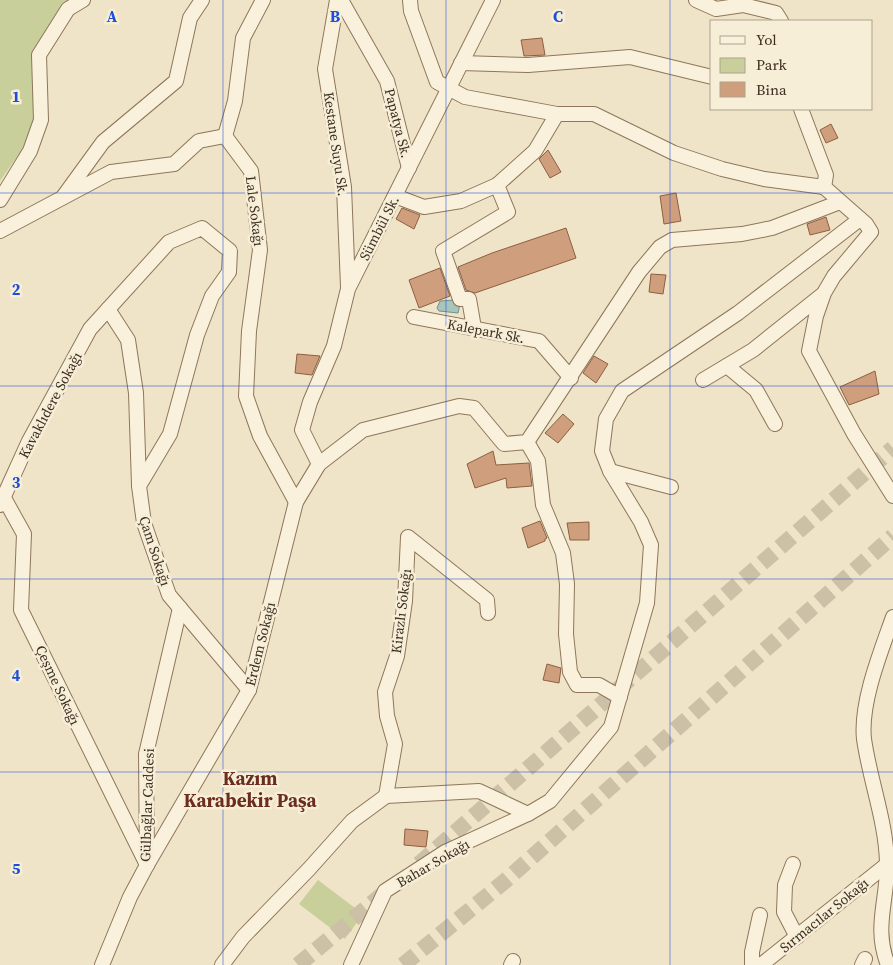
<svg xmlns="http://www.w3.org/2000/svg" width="893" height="965" viewBox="0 0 893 965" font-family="'Source Serif 4',serif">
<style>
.green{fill:#c9cf9b}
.water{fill:#a9c4bc;stroke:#6f938a}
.building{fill:#cf9f7d;stroke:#8d5f41}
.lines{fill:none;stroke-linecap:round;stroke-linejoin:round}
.major-tunnel{stroke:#ccc0a6;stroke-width:16;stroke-dasharray:16 8;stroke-linecap:butt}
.minor-casing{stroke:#8d765c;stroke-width:16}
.minor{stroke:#faf1dc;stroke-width:14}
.grid{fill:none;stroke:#1d4ed8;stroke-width:1;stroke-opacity:0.55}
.labels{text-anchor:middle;stroke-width:5;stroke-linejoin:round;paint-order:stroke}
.street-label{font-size:14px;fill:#3d2e20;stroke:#f7eed8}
.district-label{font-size:19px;font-weight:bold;fill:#6b2e1e;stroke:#f7eed8}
.grid-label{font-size:16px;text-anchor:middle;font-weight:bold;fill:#1d4ed8;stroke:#f7eed8;stroke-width:5;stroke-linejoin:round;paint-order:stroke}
</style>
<rect width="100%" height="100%" fill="#f0e4c8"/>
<g class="green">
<polygon points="0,0 73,0 33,55 35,122 21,151 0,181"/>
<polygon points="318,880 363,914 345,939 299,904"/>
</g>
<polygon class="water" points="455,300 460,304 458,313 439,311 437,308 440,301"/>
<g class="building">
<polygon points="542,38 545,55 524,56 521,40"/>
<polygon points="831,124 838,138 826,143 820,130"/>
<polygon points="548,150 561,172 550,178 539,159"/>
<polygon points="676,193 681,221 664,224 660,196"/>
<polygon points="402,208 420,215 414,229 396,219"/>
<polygon points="826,217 830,230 810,235 807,224"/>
<polygon points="566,228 576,258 475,293 466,290 458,267 492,253"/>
<polygon points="440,268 450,296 419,308 409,280"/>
<polygon points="651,274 666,275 663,294 649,292"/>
<polygon points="297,354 320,356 312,375 295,373"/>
<polygon points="594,356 608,364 596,383 583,373"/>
<polygon points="875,371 879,394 849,405 840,387"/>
<polygon points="563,414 574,424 558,443 545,433"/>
<polygon points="493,451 496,465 529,463 532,486 507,488 506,478 475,488 467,464"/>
<polygon points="540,521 547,538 545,539 545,541 528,548 522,528"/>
<polygon points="589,522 589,540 570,540 567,523"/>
<polygon points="547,664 561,668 559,683 543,680"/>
<polygon points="405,829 428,831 426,847 404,845"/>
</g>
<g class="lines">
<g class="major-tunnel">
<polyline points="419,864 893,448"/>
<polyline points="298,965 389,889"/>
<polyline points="403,965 505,881 893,536"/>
</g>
<g class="minor-casing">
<g id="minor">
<polyline points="337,0 325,69 344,187 348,287"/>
<polyline points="341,0 387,81 409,168"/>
<polyline points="410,0 411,11 437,82 465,97 557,114 594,114 674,153 722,169 764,179 824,187"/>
<polyline points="696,0 716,9 743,5 776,13 781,21"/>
<polyline points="461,63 528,65 630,57 712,77"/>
<polyline points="801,109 826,175 824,187"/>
<polyline points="225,136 235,101 243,38 263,0"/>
<polyline points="824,187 866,224 871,232 834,276 824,293 816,316 809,351 854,434 893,496"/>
<polyline points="395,196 424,207 461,201 497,185 535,151 557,114"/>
<polyline points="63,197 103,142 176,81 190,18 202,0"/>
<polyline points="0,200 30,151 41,120 39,55 68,9 83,0"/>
<polyline points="0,231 111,172 174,164 199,141 225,136 251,171 260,250 249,331 246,396 260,436 296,502"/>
<polyline points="108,309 128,340 136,393 139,485"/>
<polyline points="414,317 539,341 571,378"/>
<polyline points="474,328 469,299 460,299 443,251 508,212 497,185"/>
<polyline points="727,366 756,390 775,424"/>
<polyline points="703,380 753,350 822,295"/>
<polyline points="527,442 538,461 543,505 563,553 567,584 566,634 570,672 577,685 599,685 620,697"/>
<polyline points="319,464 302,430 310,402 334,346 348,289 493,0"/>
<polyline points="610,471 671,487"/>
<polyline points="4,498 24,534 21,610 147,865"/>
<polyline points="0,505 29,441 90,329 169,242 202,228 230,251 229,272 212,296 197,335 170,434 139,486 144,523 169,595 249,690"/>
<polyline points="386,796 395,744 387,716 385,692 397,656 405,601 408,537 487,600 488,613"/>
<polyline points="793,864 785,885 784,912 797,937"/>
<polyline points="147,865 249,690 296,502 319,464 363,430 459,406 474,408 504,444 527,442 639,272 660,247 672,240 742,234 772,228 840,202"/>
<polyline points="102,965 130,897 147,865 146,754 180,608"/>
<polyline points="222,965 243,937 309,869 352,821 386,796 479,791 528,814"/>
<polyline points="351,965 385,891 445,852 528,814 550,801 611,727 647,603 651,545 641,522 610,471 602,451 606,419 622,391 738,313 860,219"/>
<polyline points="511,965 513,961"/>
<polyline points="752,965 752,952 760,915"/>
<polyline points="761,965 890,862"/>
<polyline points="862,965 865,959"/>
<path d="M888 965C873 927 888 900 887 863 886 821 870 781 864 739 860 703 881 651 893 617"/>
</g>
</g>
<use href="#minor" class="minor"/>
</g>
<path class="grid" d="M223 0V965M446 0V965M670 0V965M0 193H893M0 386H893M0 579H893M0 772H893"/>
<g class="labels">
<g class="street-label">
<text transform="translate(398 123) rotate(76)" y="5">Papatya Sk.</text>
<text transform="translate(336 144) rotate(82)" y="5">Kestane Suyu Sk.</text>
<text transform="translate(255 211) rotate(83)" y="5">Lale Sokağı</text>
<text transform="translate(379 228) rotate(-63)" y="5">Sümbül Sk.</text>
<text transform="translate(486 331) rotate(11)" y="5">Kalepark Sk.</text>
<text transform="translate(50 405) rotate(-62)" y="5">Kavaklıdere Sokağı</text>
<text transform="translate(155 551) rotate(72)" y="5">Çam Sokağı</text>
<text transform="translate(401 611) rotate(-83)" y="5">Kirazlı Sokağı</text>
<text transform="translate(260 644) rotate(-76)" y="5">Erdem Sokağı</text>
<text transform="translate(58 685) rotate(65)" y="5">Çeşme Sokağı</text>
<text transform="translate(147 805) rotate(-88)" y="5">Gülbağlar Caddesi</text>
<text transform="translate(433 863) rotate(-30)" y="5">Bahar Sokağı</text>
<text transform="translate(824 915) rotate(-39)" y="5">Sırmacılar Sokağı</text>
</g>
<g class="district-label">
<text x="250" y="785">Kazım<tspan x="250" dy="22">Karabekir Paşa</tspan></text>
</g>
</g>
<g class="grid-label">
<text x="112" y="22">A</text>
<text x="335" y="22">B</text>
<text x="558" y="22">C</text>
<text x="16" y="102">1</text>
<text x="16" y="295">2</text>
<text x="16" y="488">3</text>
<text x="16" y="681">4</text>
<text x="16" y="874">5</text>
</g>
<rect x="710" y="20" width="162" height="90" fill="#f7eed8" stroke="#ada18e"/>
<rect x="720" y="36" width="25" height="8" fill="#faf1dc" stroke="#ada18e"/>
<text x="756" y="45" font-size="15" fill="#3d2e20">Yol</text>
<rect x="720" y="58" width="25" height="15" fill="#c9cf9b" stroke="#ada18e"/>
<text x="756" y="70" font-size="15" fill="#3d2e20">Park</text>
<rect x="720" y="82" width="25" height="15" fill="#cf9f7d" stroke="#ada18e"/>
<text x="756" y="95" font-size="15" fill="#3d2e20">Bina</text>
</svg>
